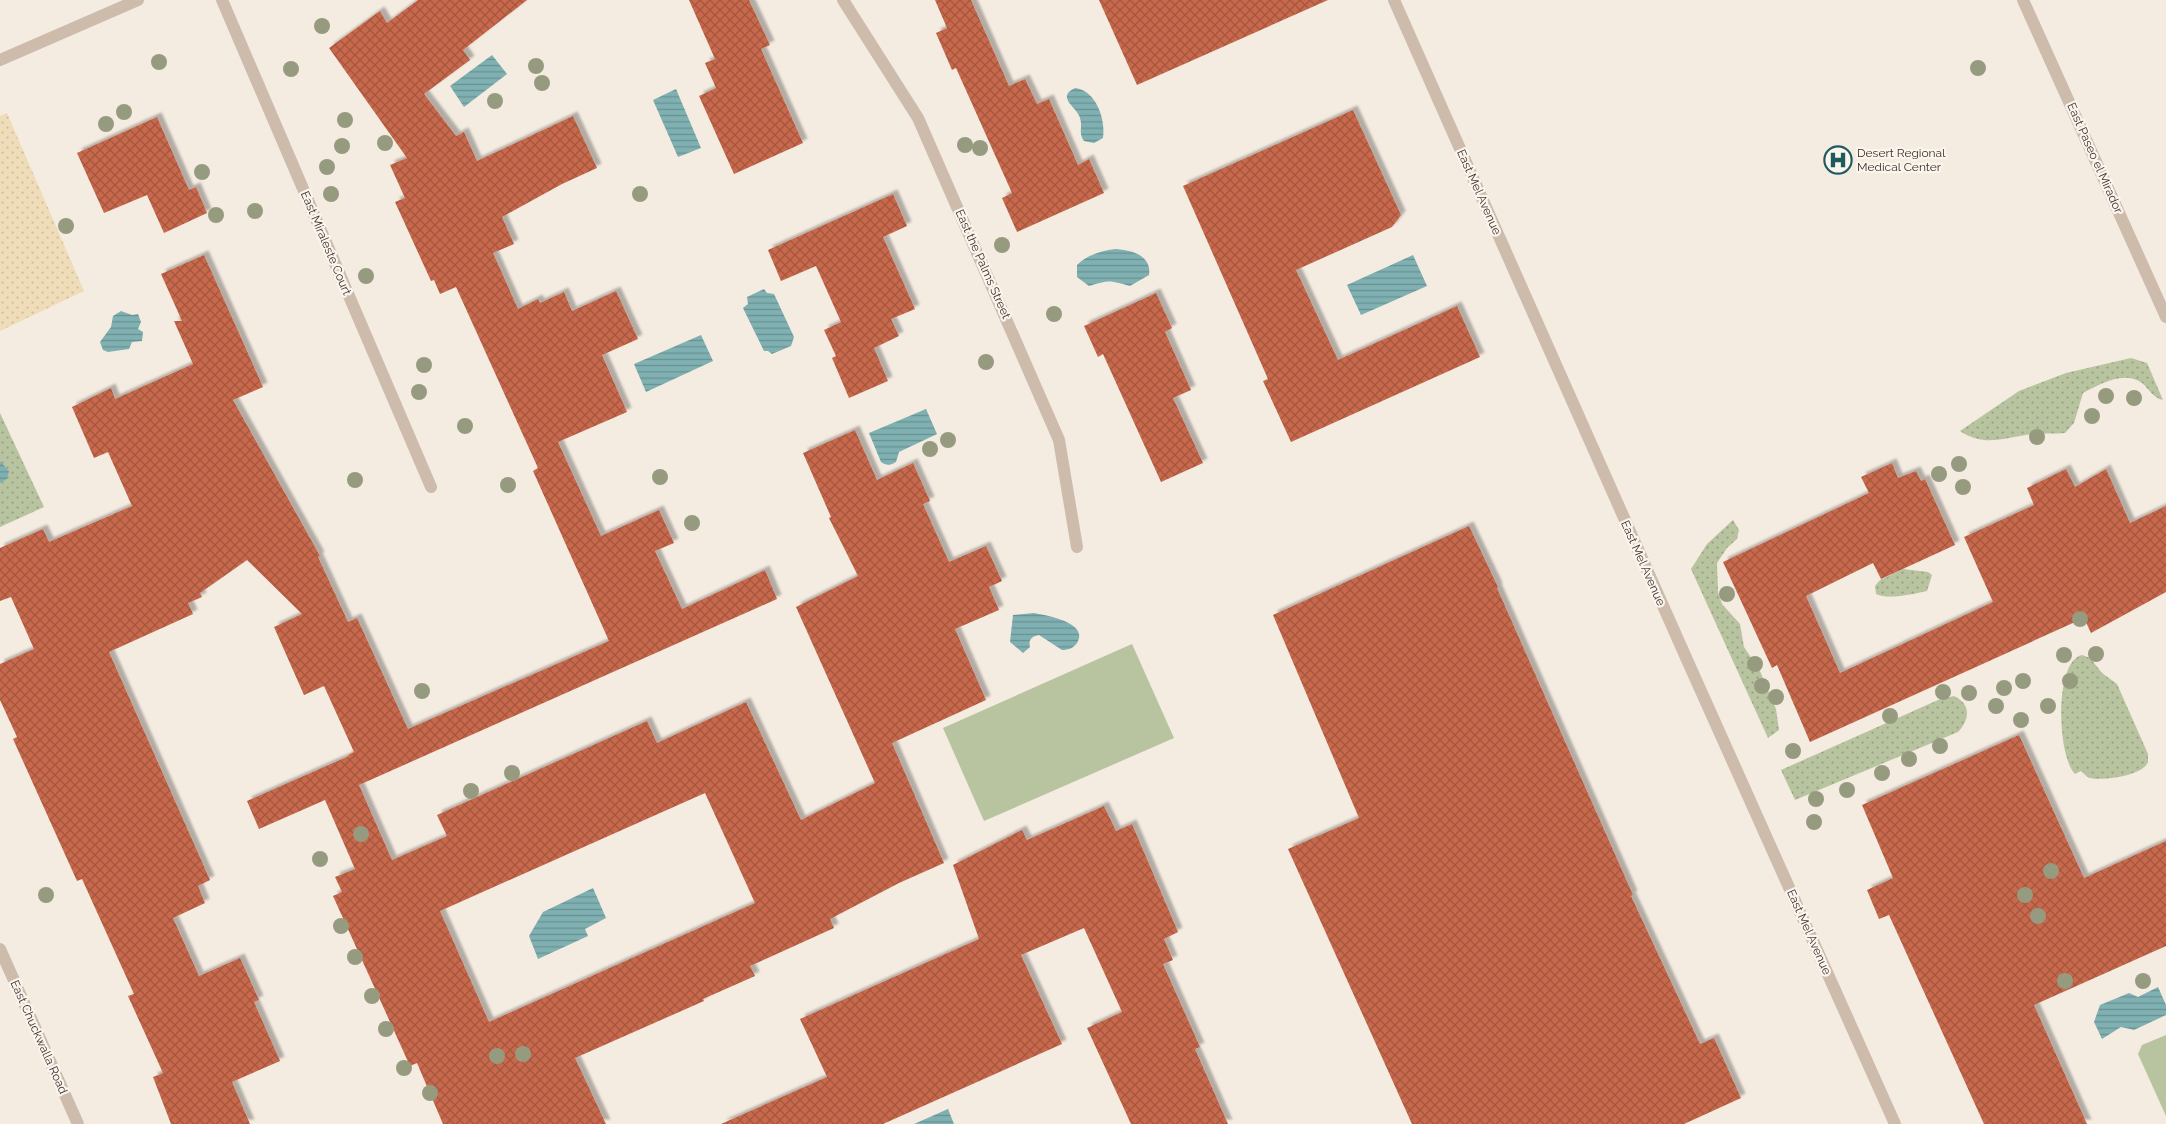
<svg xmlns="http://www.w3.org/2000/svg" width="2166" height="1124" viewBox="0 0 2166 1124" font-family="Raleway,sans-serif">
<style>
.grass{fill:url(#grass-dots)}
.sand{fill:url(#sand-dots)}
.pitch{fill:#b8c4a0}
.water{fill:url(#water-rules)}
.building{fill:url(#building-cross-hatch);fill-rule:evenodd;filter:url(#shadow)}
.lines{fill:none;stroke-linecap:round;stroke-linejoin:round}
.street{stroke:#cdbbac;stroke-width:12}
.tree{fill:#969b7f}
.labels{text-anchor:middle;stroke-width:4.5;stroke-linejoin:round;paint-order:stroke}
.poi-label{font-size:12px;fill:#3b302b;stroke:#fbf5ee;text-anchor:start}
.street-label{font-size:12px;fill:#3b302b;stroke:#fbf5ee}
</style>
<defs>
<pattern id="grass-dots" width="8" height="8" patternUnits="userSpaceOnUse" patternTransform="scale(1.25)"><rect width="8" height="8" fill="#b8c4a0"/><path d="M2 2h.1M6 6h.1" fill="none" stroke="#97a083" stroke-width="1.8" stroke-linecap="round"/></pattern>
<pattern id="sand-dots" width="8" height="8" patternUnits="userSpaceOnUse" patternTransform="scale(1.25)"><rect width="8" height="8" fill="#efdcb8"/><path d="M2 2h.1M6 6h.1" fill="none" stroke="#cebd9e" stroke-width="1.8" stroke-linecap="round"/></pattern>
<pattern id="water-rules" width="6" height="5" patternUnits="userSpaceOnUse" patternTransform="scale(1.25)"><rect width="6" height="5" fill="#7fb0b2"/><path d="M0 2.5h6" fill="none" stroke="#699091"/></pattern>
<pattern id="building-cross-hatch" width="8" height="8" patternUnits="userSpaceOnUse" patternTransform="scale(1.25)"><rect width="8" height="8" fill="#c8694b"/><path d="M0 0l8 8M0 8l8-8" fill="none" stroke="#a4573f"/></pattern>
<filter id="shadow"><feDropShadow dx="4.5" dy="-4.5" stdDeviation="1" flood-color="#0004"/></filter>
</defs>
<rect width="100%" height="100%" fill="#f4ebe1"/>
<g class="grass">
<path d="M2131 358 2147 363 2163 400C2153 398 2149 389 2142 383 2124 370 2100 384 2083 393L2074 423 2065 433C2054 434 2044 433 2033 434 2005 437 1986 448 1960 431L2019 391 2066 373Z"/>
<polygon points="0,413 44,507 0,527"/>
<polygon points="1733,520 1739,530 1737,539 1727,548 1717,563 1718,592 1722,604 1740,624 1744,647 1760,671 1776,709 1779,730 1768,738 1691,569 1707,544"/>
<path d="M1903 569 1928 572 1932 575 1927 591C1913 594 1889 600 1876 594L1875 586 1880 580Z"/>
<path d="M2082 655 2090 658 2102 673 2117 684 2148 754C2148 755 2148 761 2148 762 2143 776 2102 781 2090 778 2086 777 2084 773 2081 771L2075 774C2057 756 2054 661 2082 655Z"/>
<path d="M1954 696C1971 704 1970 719 1958 732L1795 800 1781 770 1938 700Z"/>
</g>
<polygon class="sand" points="7,113 84,291 0,331 0,116"/>
<g class="pitch">
<polygon points="1132,644 1174,738 984,821 943,728"/>
<polygon points="2166,1035 2166,1116 2138,1054 2142,1045"/>
</g>
<g class="water">
<polygon points="492,55 507,74 464,107 450,86"/>
<path d="M1075 88C1096 90 1106 120 1103 138L1094 143 1084 141C1078 133 1083 127 1080 118 1078 108 1055 97 1075 88Z"/>
<polygon points="676,89 701,148 678,157 653,100"/>
<path d="M1115 249C1131 250 1152 255 1149 275L1130 286C1109 280 1109 280 1089 286L1077 277V265C1087 255 1101 251 1115 249Z"/>
<polygon points="1413,255 1427,286 1361,315 1347,285"/>
<polygon points="764,289 767,293 774,294 794,337 791,346 772,354 768,351 764,351 743,308 748,304 747,297"/>
<polygon points="121,311 132,315 138,314 141,322 138,329 143,332 142,341 132,342 129,349 108,352 103,350 100,342 111,327 113,316"/>
<polygon points="701,335 713,361 646,392 634,364"/>
<path d="M926 409 937 434 899 452 896 462C891 465 887 466 881 462L869 433Z"/>
<polygon points="0,461 9,471 7,479 0,483"/>
<path d="M1034 613C1045 615 1087 622 1078 641 1075 648 1068 650 1062 650L1039 635C1032 636 1028 640 1030 647L1023 653 1010 642 1013 615Z"/>
<polygon points="593,888 606,918 585,929 588,936 538,959 529,936 543,912"/>
<polygon points="2158,987 2166,1005 2166,1015 2134,1030 2121,1027 2102,1039 2094,1022 2100,1005 2129,993 2138,997"/>
<polygon points="948,1109 954,1124 914,1124"/>
</g>
<g class="building">
<path d="M418 0H527L463 50 470 60 424 94 456 136 464 132 477 161 573 116 597 168 562 184 502 217 514 244 493 253 518 309 538 299 540 303 564 292 572 311 616 291 638 339 602 355 627 412 558 442 601 536 659 510 674 543 655 551 682 609 765 570 777 599 359 785 392 860 447 836 437 815 647 721 657 743 746 702 801 820 875 783 796 607 858 576 829 518 831 517 803 453 855 430 877 480 913 463 930 501 923 504 949 562 986 546 1002 581 989 587 999 610 955 629 986 700 892 743 944 863 899 883 830 919 834 928 750 966 755 976 703 999 704 1001 575 1058 606 1124H443L417 1063 410 1066 333 896 342 892 335 877 355 869 325 800 259 829 247 801 349 756 348 755 354 752 324 686 304 695 274 627 302 614 247 560 200 593 202 597 188 603 193 614 109 652 210 880 198 886 205 903 173 918 199 976 240 958 259 1000 254 1002 280 1061 232 1082 250 1124H171L153 1077 163 1073 128 996 134 994 82 879 77 881 13 739 17 737 0 700V664L34 649 11 597 0 601V548L43 529 49 542 132 506 108 452 94 458 72 407 111 388 115 399 193 364 174 321H182L161 274 204 255 263 387 233 400 320 556 318 557 348 622 357 618 408 729 609 641 533 471 538 468 456 287 440 294 434 280 431 281 395 202 405 198 390 165 407 158 329 48 380 11 387 23ZM705 793 755 903 489 1022 440 911Z"/>
<polygon points="689,0 749,0 770,45 761,49 803,143 734,174 699,96 716,88 705,63 715,59"/>
<polygon points="935,0 971,0 1009,86 1025,79 1037,104 1049,99 1078,165 1089,159 1104,193 1017,232 1002,198 1012,193 956,68 952,70 936,33 947,28"/>
<polygon points="1099,0 1328,0 1137,85"/>
<polygon points="1353,110 1401,215 1392,227 1296,270 1338,360 1457,306 1480,357 1291,442 1263,381 1268,379 1183,186"/>
<polygon points="157,117 189,190 196,187 207,213 164,233 147,195 104,213 77,153"/>
<polygon points="893,194 907,226 883,237 915,309 891,319 899,336 874,348 888,381 849,398 832,358 836,356 824,330 841,322 816,266 781,281 768,250"/>
<polygon points="1156,293 1172,328 1165,332 1191,390 1173,398 1203,463 1161,482 1103,354 1098,357 1084,326"/>
<polygon points="1892,463 1898,478 1916,471 1921,481 1925,479 1955,545 1881,579 1873,563 1806,596 1840,673 1993,602 1964,537 2034,505 2027,488 2066,469 2075,487 2106,469 2130,523 2166,506 2166,592 2091,633 2084,618 1810,742 1777,665 1772,668 1723,562 1869,493 1861,477"/>
<polygon points="1469,526 1498,587 1497,588 1633,895 1631,896 1700,1044 1714,1038 1741,1098 1684,1124 1412,1124 1288,849 1359,818 1273,615"/>
<polygon points="2019,735 2084,878 2166,841 2166,946 2034,1005 2087,1124 1984,1124 1889,915 1879,919 1867,890 1893,878 1862,805"/>
<polygon points="1104,806 1116,831 1132,824 1178,932 1164,939 1173,960 1163,964 1200,1047 1195,1049 1228,1124 1131,1124 1087,1028 1122,1012 1084,928 1021,955 1062,1044 883,1124 721,1124 827,1077 800,1019 979,939 953,865 1022,830 1027,840"/>
</g>
<g class="lines">
<g class="street">
<polyline points="222,0 431,487"/>
<polyline points="843,0 918,118 1059,440 1077,547"/>
<polyline points="1394,0 1688,662 1895,1124"/>
<polyline points="2023,0 2166,317"/>
<polyline points="0,60 138,0"/>
<polyline points="0,949 78,1124"/>
</g>
</g>
<g class="tree">
<circle cx="322" cy="26" r="8"/>
<circle cx="159" cy="62" r="8"/>
<circle cx="536" cy="66" r="8"/>
<circle cx="1978" cy="68" r="8"/>
<circle cx="291" cy="69" r="8"/>
<circle cx="542" cy="83" r="8"/>
<circle cx="495" cy="101" r="8"/>
<circle cx="124" cy="112" r="8"/>
<circle cx="345" cy="120" r="8"/>
<circle cx="106" cy="124" r="8"/>
<circle cx="385" cy="143" r="8"/>
<circle cx="965" cy="145" r="8"/>
<circle cx="342" cy="146" r="8"/>
<circle cx="980" cy="148" r="8"/>
<circle cx="327" cy="167" r="8"/>
<circle cx="202" cy="172" r="8"/>
<circle cx="331" cy="194" r="8"/>
<circle cx="640" cy="194" r="8"/>
<circle cx="255" cy="211" r="8"/>
<circle cx="216" cy="215" r="8"/>
<circle cx="66" cy="226" r="8"/>
<circle cx="1002" cy="245" r="8"/>
<circle cx="366" cy="276" r="8"/>
<circle cx="1054" cy="314" r="8"/>
<circle cx="986" cy="362" r="8"/>
<circle cx="424" cy="365" r="8"/>
<circle cx="419" cy="392" r="8"/>
<circle cx="2106" cy="396" r="8"/>
<circle cx="2134" cy="398" r="8"/>
<circle cx="2092" cy="416" r="8"/>
<circle cx="465" cy="426" r="8"/>
<circle cx="2037" cy="437" r="8"/>
<circle cx="948" cy="440" r="8"/>
<circle cx="930" cy="449" r="8"/>
<circle cx="1959" cy="464" r="8"/>
<circle cx="1939" cy="474" r="8"/>
<circle cx="660" cy="477" r="8"/>
<circle cx="355" cy="480" r="8"/>
<circle cx="508" cy="485" r="8"/>
<circle cx="1963" cy="487" r="8"/>
<circle cx="692" cy="523" r="8"/>
<circle cx="1727" cy="594" r="8"/>
<circle cx="2080" cy="619" r="8"/>
<circle cx="2096" cy="654" r="8"/>
<circle cx="2064" cy="655" r="8"/>
<circle cx="1755" cy="664" r="8"/>
<circle cx="2023" cy="681" r="8"/>
<circle cx="2070" cy="681" r="8"/>
<circle cx="1762" cy="686" r="8"/>
<circle cx="2004" cy="688" r="8"/>
<circle cx="422" cy="691" r="8"/>
<circle cx="1943" cy="692" r="8"/>
<circle cx="1969" cy="693" r="8"/>
<circle cx="1776" cy="697" r="8"/>
<circle cx="1996" cy="706" r="8"/>
<circle cx="2048" cy="706" r="8"/>
<circle cx="1890" cy="716" r="8"/>
<circle cx="2021" cy="720" r="8"/>
<circle cx="1940" cy="746" r="8"/>
<circle cx="1793" cy="751" r="8"/>
<circle cx="1909" cy="759" r="8"/>
<circle cx="512" cy="773" r="8"/>
<circle cx="1882" cy="773" r="8"/>
<circle cx="1847" cy="790" r="8"/>
<circle cx="471" cy="791" r="8"/>
<circle cx="1816" cy="799" r="8"/>
<circle cx="1814" cy="822" r="8"/>
<circle cx="361" cy="834" r="8"/>
<circle cx="320" cy="859" r="8"/>
<circle cx="2051" cy="871" r="8"/>
<circle cx="46" cy="895" r="8"/>
<circle cx="2025" cy="895" r="8"/>
<circle cx="2038" cy="916" r="8"/>
<circle cx="341" cy="926" r="8"/>
<circle cx="355" cy="957" r="8"/>
<circle cx="2065" cy="981" r="8"/>
<circle cx="2143" cy="981" r="8"/>
<circle cx="372" cy="996" r="8"/>
<circle cx="386" cy="1029" r="8"/>
<circle cx="523" cy="1054" r="8"/>
<circle cx="497" cy="1056" r="8"/>
<circle cx="404" cy="1068" r="8"/>
<circle cx="430" cy="1093" r="8"/>
</g>
<defs>
<g id="hospital-ring" transform="scale(1.4375)"><circle r="9.5" fill="#fbf5ee" stroke="#1f5a5e" stroke-width="1.5"/><path d="M-5-5h3v3.5h4V-5h3V5h-3V1.5h-4V5h-3Z" fill="#1f5a5e"/></g>
</defs>
<g fill-rule="evenodd">
<use href="#hospital-ring" x="1838" y="160"/>
</g>
<g class="labels">
<g class="poi-label">
<text x="1857" y="157">Desert Regional<tspan x="1857" dy="14">Medical Center</tspan></text>
</g>
<g class="street-label">
<text transform="translate(2095 158) rotate(66)" y="4">East Paseo el Mirador</text>
<text transform="translate(1479 192) rotate(66)" y="4">East Mel Avenue</text>
<text transform="translate(326 243) rotate(67)" y="4">East Miraleste Court</text>
<text transform="translate(983 264) rotate(66)" y="4">East the Palms Street</text>
<text transform="translate(1643 563) rotate(66)" y="4">East Mel Avenue</text>
<text transform="translate(1809 932) rotate(66)" y="4">East Mel Avenue</text>
<text transform="translate(39 1037) rotate(66)" y="4">East Chuckwalla Road</text>
</g>
</g>
</svg>
